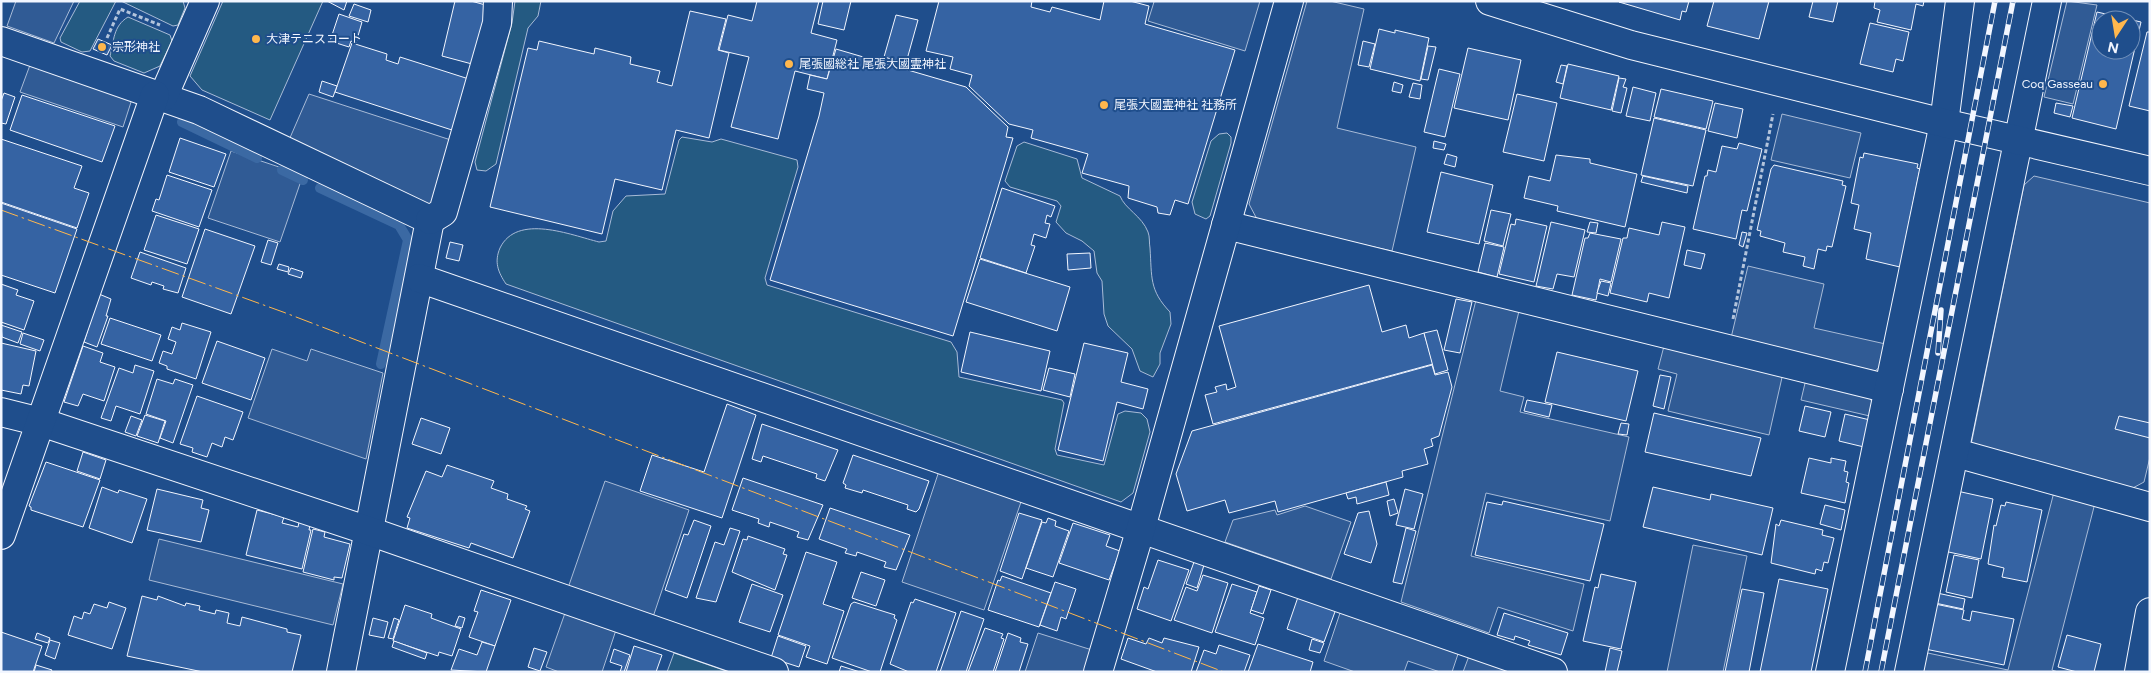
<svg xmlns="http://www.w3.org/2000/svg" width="2151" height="673" viewBox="0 0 2151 673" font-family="Figtree,'Noto Sans JP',sans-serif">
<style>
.green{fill:#245a82;stroke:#a8bbd7}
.parking{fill:#305b95;stroke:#a8bbd7}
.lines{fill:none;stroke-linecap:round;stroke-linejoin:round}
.stream{stroke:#3b69a3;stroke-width:10}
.building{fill:#3563a3;stroke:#f2f6ff;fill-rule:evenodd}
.minor-casing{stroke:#f2f6ff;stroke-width:30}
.tertiary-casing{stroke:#f2f6ff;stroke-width:30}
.path{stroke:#b3c4dc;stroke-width:3;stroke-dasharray:4 2.5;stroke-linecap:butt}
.minor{stroke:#1f4e8c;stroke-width:28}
.tertiary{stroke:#1f4e8c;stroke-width:28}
.rail-casing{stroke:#f2f6ff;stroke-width:5.5}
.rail{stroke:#1f4e8c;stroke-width:4;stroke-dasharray:11;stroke-linecap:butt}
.power{stroke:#ffb74d;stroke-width:1;stroke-dasharray:18 4 2.5 4;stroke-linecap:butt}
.poi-dot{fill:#ffb74d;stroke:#1f4e8c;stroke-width:2}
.labels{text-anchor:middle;stroke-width:4;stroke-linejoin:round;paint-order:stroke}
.poi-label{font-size:12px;fill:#f2f6ff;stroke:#1f4e8c;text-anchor:start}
</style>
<rect width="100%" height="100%" fill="#1f4e8c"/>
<g class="green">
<polygon points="80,1 116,1 90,51 82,52 61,42 60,38"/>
<polygon points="121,1 183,1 185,8 178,25 173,26"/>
<polygon points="223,1 323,1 270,120 202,90 190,76"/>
<polygon points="515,1 541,1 538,16 528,28 496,164 486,171 477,170 475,162 512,23"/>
<path d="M128 17 170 35 172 41 160 66 144 73 114 61 110 56C114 41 113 26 128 17Z"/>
<polygon points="1227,133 1231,137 1231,143 1210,216 1206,219 1195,214 1192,202 1211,141 1219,134"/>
<path d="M682 137 712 142 721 139 797 160 798 167 765 278 767 285 951 342 957 352 959 377 1062 400 1064 403 1055 449 1057 455 1104 465 1118 414 1125 411 1141 413 1147 419 1150 432 1133 493 1121 502 506 284C498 272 494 262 500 248 517 213 571 235 599 242L606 241 613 211 626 196 665 194 679 140Z"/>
<path d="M1024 142 1077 159 1082 178 1120 196C1125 209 1142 216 1148 232 1150 237 1149 243 1150 248 1152 277 1149 290 1170 312L1171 324 1160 353V364L1153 377 1140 371 1132 349 1108 326 1104 314 1102 281 1097 273 1094 251 1082 241 1066 233 1056 222 1061 206 1057 201 1010 187 1005 181 1017 146Z"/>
<polygon points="674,653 729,672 667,672"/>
</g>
<g class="parking">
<polygon points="16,1 74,1 54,43 7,26"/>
<polygon points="1151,1 1260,1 1245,51 1148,21 1154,2"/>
<polygon points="1307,1 1330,1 1364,9 1337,128 1416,147 1392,251 1258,221 1249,204"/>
<polygon points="2067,1 2097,5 2073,104 2044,97"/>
<polygon points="30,65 132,99 123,127 20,92"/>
<polygon points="309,94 457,142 438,210 289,140"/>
<polygon points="1782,114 1861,133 1850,178 1771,160"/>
<polygon points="231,151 303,175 280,242 208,218"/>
<polygon points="2034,176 2150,203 2150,457 2144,482 2131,489 1971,445 2024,185"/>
<polygon points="1748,266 1824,284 1814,328 1890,345 1887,361 1875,371 1731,338"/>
<polygon points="1476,300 1519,311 1500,391 1524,397 1520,412 1629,437 1610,521 1486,493 1471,556 1584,584 1573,631 1498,607 1489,633 1401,602"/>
<polygon points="1664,346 1783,373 1769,435 1668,411 1677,374 1658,369"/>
<polygon points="272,349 307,361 311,349 383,373 366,459 248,418"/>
<polygon points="1806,379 1867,394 1876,408 1874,417 1801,400"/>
<polygon points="939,471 1022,499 984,610 902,582"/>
<polygon points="605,481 689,510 653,617 568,588"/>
<polygon points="2054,492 2095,503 2052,670 2058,672 1919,672 1923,652 2008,670"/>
<polygon points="1305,506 1351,522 1331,579 1225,542 1233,520 1275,510 1277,515"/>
<polygon points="159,539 343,584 333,625 149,580"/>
<polygon points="1693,545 1747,556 1723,672 1667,672"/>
<polygon points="1341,610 1459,651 1452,672 1440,672 1408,661 1404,672 1355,672 1324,661"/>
<polygon points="565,613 616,630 602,672 559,672 546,667"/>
<polygon points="1038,633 1092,650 1085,672 1025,672"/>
<polygon points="1469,656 1516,672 1463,672"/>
</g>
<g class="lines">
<g class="stream">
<polyline points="182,122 257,158"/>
<polyline points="282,170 303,180"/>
<polyline points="320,188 399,225 408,240 381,364"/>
</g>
</g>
<g class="building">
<polygon points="327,1 347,1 344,10"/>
<polygon points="455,1 471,1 489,6 472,64 442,56"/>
<polygon points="757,1 819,1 811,33 837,40 827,79 795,71 778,139 731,127 749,57 719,50 728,15 752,21"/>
<polygon points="823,1 851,1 844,30 818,24"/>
<polygon points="939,1 1032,1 1031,7 1050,12 1052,7 1100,20 1104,1 1130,1 1149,6 1145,24 1235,50 1188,204 1175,200 1170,215 1158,213 1157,207 1128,198 1129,186 1082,173 1088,154 1031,138 1033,130 1009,124 969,86 972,75 950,69 953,57 926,51"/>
<polygon points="1689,1 1686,12 1682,11 1680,20 1619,2"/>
<polygon points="1714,1 1769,1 1759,39 1707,26"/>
<polygon points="1813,1 1838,1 1833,22 1809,17"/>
<polygon points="1875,1 1924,1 1923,6 1916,4 1911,30 1877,22 1880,10 1874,8"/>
<polygon points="354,4 371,10 368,22 349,16"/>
<polygon points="690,11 726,19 718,50 729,53 709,138 676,130 662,190 615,179 602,234 490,207 528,48 537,50 539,41 594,54 595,48 631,57 630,64 660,71 657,82 672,86"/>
<path d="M2097 12 2141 22 2116 129 2072 118ZM2101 20H2131V50H2101Z"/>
<polygon points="339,14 362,22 356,43 351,41 349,47 330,41"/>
<polygon points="896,15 918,20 906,63 884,57"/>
<polygon points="1870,23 1909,32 1903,61 1896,59 1893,72 1860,64"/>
<polygon points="1379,29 1395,33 1395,30 1429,38 1420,81 1370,69"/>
<polygon points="2147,32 2150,32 2150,111 2129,106"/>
<polygon points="98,39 112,45 107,55 93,49"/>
<polygon points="1363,41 1375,44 1369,67 1358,65"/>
<polygon points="352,43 387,54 386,60 398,64 400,57 472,80 455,131 335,92"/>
<polygon points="1428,46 1436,47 1428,80 1421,79"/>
<polygon points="1468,48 1521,60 1508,120 1454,108"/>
<polygon points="836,49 966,87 1008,127 1006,137 1013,138 953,336 770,280 819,116 824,93 807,89 810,75 827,79"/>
<polygon points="1568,64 1619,76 1611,110 1560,98"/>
<polygon points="1561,65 1567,66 1563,84 1556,82"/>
<polygon points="1439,69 1460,74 1445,137 1424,132"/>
<polygon points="1619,78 1626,79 1623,87 1627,88 1621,113 1612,111"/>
<polygon points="322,81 337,86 333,97 319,92"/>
<polygon points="1394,82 1403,85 1401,93 1392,91"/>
<polygon points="1413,83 1422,85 1420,99 1409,97"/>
<polygon points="1633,87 1656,93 1650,121 1626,116"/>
<polygon points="1661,89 1713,101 1706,129 1654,117"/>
<polygon points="4,93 15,97 6,124 1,123 1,101"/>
<polygon points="1517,94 1557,103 1544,161 1503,152"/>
<polygon points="22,95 115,126 102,162 10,130"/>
<polygon points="1715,103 1743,109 1737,138 1708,131"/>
<polygon points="2056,103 2073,106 2070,117 2054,113"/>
<polygon points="1654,118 1706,130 1693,186 1641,175"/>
<polygon points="180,138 226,154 214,187 169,172"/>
<polygon points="1,139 82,166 74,188 89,193 77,228 1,202"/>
<polygon points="1434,141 1446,144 1444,150 1433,148"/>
<polygon points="1739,143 1762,149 1747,211 1742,210 1736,239 1693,229 1705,176 1707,176 1708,170 1716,172 1722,146 1737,149"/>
<polygon points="1864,153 1918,164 1917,168 1920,169 1900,267 1866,259 1871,233 1854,229 1859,205 1851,203 1860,157 1863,158"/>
<polygon points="1447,154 1457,157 1455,167 1444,164"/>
<polygon points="1556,155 1590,159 1590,163 1637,174 1625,227 1557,211 1558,206 1524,198 1529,176 1550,181"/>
<polygon points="1774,165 1843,181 1842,185 1846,186 1832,247 1827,246 1826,251 1818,249 1814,269 1803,266 1805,257 1783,252 1785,243 1760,236 1761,231 1757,230 1771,169"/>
<polygon points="1441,172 1493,185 1479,244 1427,232"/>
<polygon points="167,175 212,190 199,227 152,211 156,199 159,200"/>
<polygon points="1643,176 1688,186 1687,193 1641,182"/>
<polygon points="1002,188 1055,206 1051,217 1047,215 1045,223 1050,224 1046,238 1034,234 1031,245 1035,246 1026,273 980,258"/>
<polygon points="1,203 77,229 55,293 1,275"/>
<polygon points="1491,210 1511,214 1503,246 1484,241"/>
<polygon points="156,215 199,229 187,264 144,250"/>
<polygon points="1516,219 1547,226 1534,282 1499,274 1511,224 1515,225"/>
<polygon points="1551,222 1585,230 1574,277 1557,274 1553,289 1536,286"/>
<polygon points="1590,222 1598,223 1596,233 1587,232"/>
<polygon points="1662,222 1685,227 1669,298 1649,293 1647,302 1610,293 1623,238 1627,238 1629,228 1659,235"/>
<polygon points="205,229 255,246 231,314 182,297"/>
<polygon points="1742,232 1747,233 1743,247 1739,245"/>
<polygon points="1590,233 1621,239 1611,282 1600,279 1596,300 1572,295 1585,238 1588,238"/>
<polygon points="268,240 278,243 271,265 261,262"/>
<polygon points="450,242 463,245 459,261 446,258"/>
<polygon points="1485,243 1504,247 1497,277 1478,272"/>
<polygon points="1687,250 1705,254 1701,269 1684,265"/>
<polygon points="140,252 186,268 178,293 163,289 164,286 152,282 151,285 131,278"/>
<polygon points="1090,253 1091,268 1068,270 1067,254"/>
<polygon points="980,259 1070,287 1057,331 966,302"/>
<polygon points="279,264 289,267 288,272 277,269"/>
<polygon points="291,268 303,272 301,278 288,274"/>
<polygon points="1601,281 1611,283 1608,296 1597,293"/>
<polygon points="1,284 18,290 16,295 34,301 24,330 1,322"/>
<polygon points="1369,285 1382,332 1406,325 1409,338 1424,333 1433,364 1213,424 1205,395 1217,392 1215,387 1226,384 1227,390 1236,387 1219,326"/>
<polygon points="99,294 111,299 106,316 108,316 97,347 84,342"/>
<polygon points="1456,299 1472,302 1460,353 1444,350"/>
<polygon points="110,318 161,335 152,361 101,344"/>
<polygon points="182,323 211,332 196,379 167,369 167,366 159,363 163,351 172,354 176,342 168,339 172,327 180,330"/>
<polygon points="1,325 22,332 18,343 2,337"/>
<polygon points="1437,330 1448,370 1435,374 1424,333"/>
<polygon points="970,332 1050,351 1041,391 961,372"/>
<polygon points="23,333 44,340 40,351 20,344"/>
<polygon points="217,341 265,358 251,400 202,383"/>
<polygon points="1,343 36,351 29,386 23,385 21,394 1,390"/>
<polygon points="1084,343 1128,353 1121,382 1148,389 1143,409 1117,402 1103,461 1058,450"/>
<polygon points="83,346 103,353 100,362 115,367 104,401 83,394 78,406 64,402"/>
<polygon points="1557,352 1638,371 1626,421 1545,402"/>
<polygon points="135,365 154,371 140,414 116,406 111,421 101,418 119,368 133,373"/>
<polygon points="1432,365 1435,375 1448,372 1452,387 1439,436 1431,439 1433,446 1424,449 1428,464 1402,471 1403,477 1278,512 1275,501 1229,513 1225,500 1187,511 1176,474 1192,431"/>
<polygon points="1049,368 1075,374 1070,397 1043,390"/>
<polygon points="1660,375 1671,377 1664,409 1653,406"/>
<polygon points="157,379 173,384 175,379 193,385 173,443 160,438 166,421 146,414"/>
<polygon points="197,396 243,412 233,440 225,437 222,447 212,443 207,457 192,452 193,448 180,444"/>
<polygon points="1527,400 1552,405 1549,417 1524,411"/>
<polygon points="727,404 756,415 722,518 640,491 652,455 704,472"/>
<polygon points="1805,406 1831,412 1825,437 1799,431"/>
<polygon points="1654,413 1761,438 1751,476 1645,452"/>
<polygon points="1845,414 1870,420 1864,447 1839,441"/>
<polygon points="145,415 165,421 158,443 137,436"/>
<polygon points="131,416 142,420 136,436 125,432"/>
<polygon points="2119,416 2150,423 2150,438 2115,429"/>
<polygon points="421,418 450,428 441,454 412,444"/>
<polygon points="1621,423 1629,424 1627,435 1618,434"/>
<polygon points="762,424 838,450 825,481 816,478 817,474 763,456 761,462 752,459"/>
<polygon points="83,452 106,460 100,479 77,471"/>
<polygon points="853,455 929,481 919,509 916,512 907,509 908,505 863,490 862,493 845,488 846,485 843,483"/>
<polygon points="1809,458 1831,463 1831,458 1846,461 1844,471 1848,472 1846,482 1849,483 1845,503 1801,493"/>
<polygon points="46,462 100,480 83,527 31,510 31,507 29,506"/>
<polygon points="447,465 494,481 491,488 508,494 507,499 527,506 525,509 530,511 513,558 471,543 469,548 407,528 410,518 407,517 426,471 442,477"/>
<polygon points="743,478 823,505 808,540 797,537 799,532 770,522 769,527 758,523 759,519 732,510"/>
<polygon points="1386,482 1389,495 1357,504 1356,497 1348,499 1346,493"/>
<polygon points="102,487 118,493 119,490 147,499 132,543 89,528"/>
<polygon points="1653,487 1710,500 1711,494 1773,508 1762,555 1643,527"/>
<polygon points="157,489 203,500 201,508 209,510 201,542 147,530"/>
<polygon points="1405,489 1423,494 1414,529 1396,525"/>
<polygon points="1957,491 1993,499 1981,559 1944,551"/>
<polygon points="1394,499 1398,513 1390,516 1387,501"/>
<polygon points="1503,501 1604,524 1590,581 1475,555 1487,502 1502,505"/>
<polygon points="2006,502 2042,510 2027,582 2002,577 2004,568 1988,564 1994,525 1996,526 2001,505 2005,506"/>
<polygon points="1825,505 1845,510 1841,530 1820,524"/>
<polygon points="830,508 910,535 896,570 884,567 886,562 857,552 856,556 845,553 847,549 819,539"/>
<polygon points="257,510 284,517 282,523 298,527 299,522 310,525 309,530 311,530 302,569 246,555"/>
<polygon points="1369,511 1377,544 1371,563 1344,554 1358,513"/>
<polygon points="1019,513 1042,520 1022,579 1000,571"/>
<polygon points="1048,518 1056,521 1055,526 1069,531 1053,577 1026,568 1042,522 1046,523"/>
<polygon points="694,520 711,526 687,598 665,590 684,534 688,535"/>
<polygon points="1781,520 1823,530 1822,535 1834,538 1828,563 1824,562 1822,571 1816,569 1815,574 1771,563 1776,524 1779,526"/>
<polygon points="1073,523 1110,535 1106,546 1120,551 1109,580 1059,563"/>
<polygon points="730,528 740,531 716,602 696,598 715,542 724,545"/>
<polygon points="1406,528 1416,531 1402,584 1393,582"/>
<polygon points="313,529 325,532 324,537 350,544 342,578 334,577 334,580 303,572"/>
<polygon points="748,536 785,549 783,554 787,555 775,590 732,572 743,539 747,540"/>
<polygon points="806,552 837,562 823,604 844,611 827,664 806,657 810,646 778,635"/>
<polygon points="1954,555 1979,560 1972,598 1946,592"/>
<polygon points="1158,560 1189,570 1171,621 1137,609 1144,587 1148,589"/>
<polygon points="1194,562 1204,565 1197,588 1186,584"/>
<polygon points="861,572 885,580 876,606 852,598"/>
<polygon points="1601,574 1636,582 1621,649 1583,641 1595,587 1598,588"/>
<polygon points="1203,575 1228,583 1212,633 1174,620 1186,587 1197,591"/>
<polygon points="1002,576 1051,593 1039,627 988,610 998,580 1000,581"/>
<polygon points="1779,579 1828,589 1811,672 1760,672"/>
<polygon points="1055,582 1076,589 1066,619 1061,617 1057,631 1040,625"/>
<polygon points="752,584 783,595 770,632 739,622"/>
<polygon points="1232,584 1257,592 1250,613 1264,618 1255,645 1215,632"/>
<polygon points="1259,586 1271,590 1263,614 1251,610"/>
<polygon points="1742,589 1764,593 1749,672 1725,672"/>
<polygon points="481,590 511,600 495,646 469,637 478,612 474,611"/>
<polygon points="1937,593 1965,599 1963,609 1935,603"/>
<polygon points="142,596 157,600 158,596 185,606 186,603 200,606 199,610 215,614 216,610 229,613 227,623 240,626 242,617 287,629 287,632 301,635 292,672 203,672 127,656"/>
<polygon points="1298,597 1336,609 1324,642 1287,629"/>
<polygon points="915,599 956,613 936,672 909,672 890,664 911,602 913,603"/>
<polygon points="109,602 126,608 112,649 68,635 74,616 82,619 84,612 90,614 94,604 107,608"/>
<polygon points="854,602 895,615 894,618 897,620 880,672 872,672 832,658 851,604"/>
<polygon points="1935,604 1964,610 1962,619 1970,621 1972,611 2014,619 2004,665 1925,649"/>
<polygon points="405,605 432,614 431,618 461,629 452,656 439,652 438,656 393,641"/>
<polygon points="961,611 984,619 966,672 940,672"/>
<polygon points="1504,613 1568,633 1561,655 1528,645 1530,641 1515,636 1514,640 1497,635"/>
<polygon points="459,616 465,618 462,628 455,626"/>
<polygon points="373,618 388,622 384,638 369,635"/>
<polygon points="394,618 399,620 393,639 388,638"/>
<polygon points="985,628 1003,634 1001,638 1004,639 993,672 968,672"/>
<polygon points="1,632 42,646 33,672 1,672"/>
<polygon points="37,633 50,638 48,643 35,639"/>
<polygon points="1008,633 1021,638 1020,642 1028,644 1019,672 995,672"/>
<polygon points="2067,635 2101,644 2094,672 2077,672 2058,667"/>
<polygon points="778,636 806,646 799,667 771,658"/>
<polygon points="1128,638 1146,644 1149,638 1162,643 1164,638 1199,647 1191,672 1157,672 1121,659"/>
<polygon points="1312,639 1324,643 1320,653 1309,650"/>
<polygon points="50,640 60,643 55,659 45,655"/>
<polygon points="394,641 427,653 425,659 392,647"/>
<polygon points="482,642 495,646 486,672 451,670 459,649 477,655"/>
<polygon points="1258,644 1313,662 1310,672 1248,672"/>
<polygon points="1219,645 1250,655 1244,672 1196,672 1204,650 1216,654"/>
<polygon points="634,646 662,655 656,672 626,672"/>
<polygon points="534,648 547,652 540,671 528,667"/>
<polygon points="1610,648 1622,651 1617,672 1605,672"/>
<polygon points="614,649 630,655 624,672 620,672 622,666 610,662"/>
<polygon points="36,665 52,670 51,672 34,672"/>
<polygon points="841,666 860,672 839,672"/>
</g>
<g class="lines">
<g class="minor-casing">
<g id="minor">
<polyline points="1,41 199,110 430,220 341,672"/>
<polyline points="163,97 205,1"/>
<polyline points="430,220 443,212 497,23 498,1"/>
<polyline points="1226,225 1889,389"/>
<polyline points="419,278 1553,672"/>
<polyline points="1,412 41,422 369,531 774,672"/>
<polyline points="1956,453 2150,507"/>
<polyline points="1,535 155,95"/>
<polyline points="1098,672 1141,528 1289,1"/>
<polyline points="1830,672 1944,123 1960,1"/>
<polyline points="1909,672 2047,1"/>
</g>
</g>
<g class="tertiary-casing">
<g id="tertiary">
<polyline points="1490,1 1631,45 1944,123 2150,171"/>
<polyline points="2139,672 2150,612"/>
</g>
</g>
<g class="path">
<polyline points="107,38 120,9 160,25"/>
<polyline points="1733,319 1773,114"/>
</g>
<use href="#minor" class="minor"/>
<use href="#tertiary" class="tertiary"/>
<g class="rail-casing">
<g id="rail">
<polyline points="1938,353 1941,310"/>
<polyline points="1865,672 1995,1"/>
<polyline points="1881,672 2013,1"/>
</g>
</g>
<use href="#rail" class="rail"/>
<polyline class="power" points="1,210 283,312 1224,672"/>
</g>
<g class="poi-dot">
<circle cx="256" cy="39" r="5"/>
<circle cx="102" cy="47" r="5"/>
<circle cx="789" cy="64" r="5"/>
<circle cx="2103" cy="84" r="5"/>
<circle cx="1104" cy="105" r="5"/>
</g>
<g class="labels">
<g class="poi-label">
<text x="266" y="43">大津テニスコート</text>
<text x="112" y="51">宗形神社</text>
<text x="799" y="68">尾張國総社 尾張大國霊神社</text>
<text x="2093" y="88" text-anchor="end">Coq Gasseau</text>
<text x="1114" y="109">尾張大國霊神社 社務所</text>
</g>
</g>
<rect width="2151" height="673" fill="none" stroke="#f2f6ff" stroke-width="5"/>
<g transform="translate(2116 35) rotate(192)"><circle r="24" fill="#1f4e8c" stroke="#7391ba"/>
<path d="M0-4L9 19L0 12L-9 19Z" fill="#ffb74d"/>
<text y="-8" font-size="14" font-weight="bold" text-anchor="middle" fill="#f2f6ff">N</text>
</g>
</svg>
